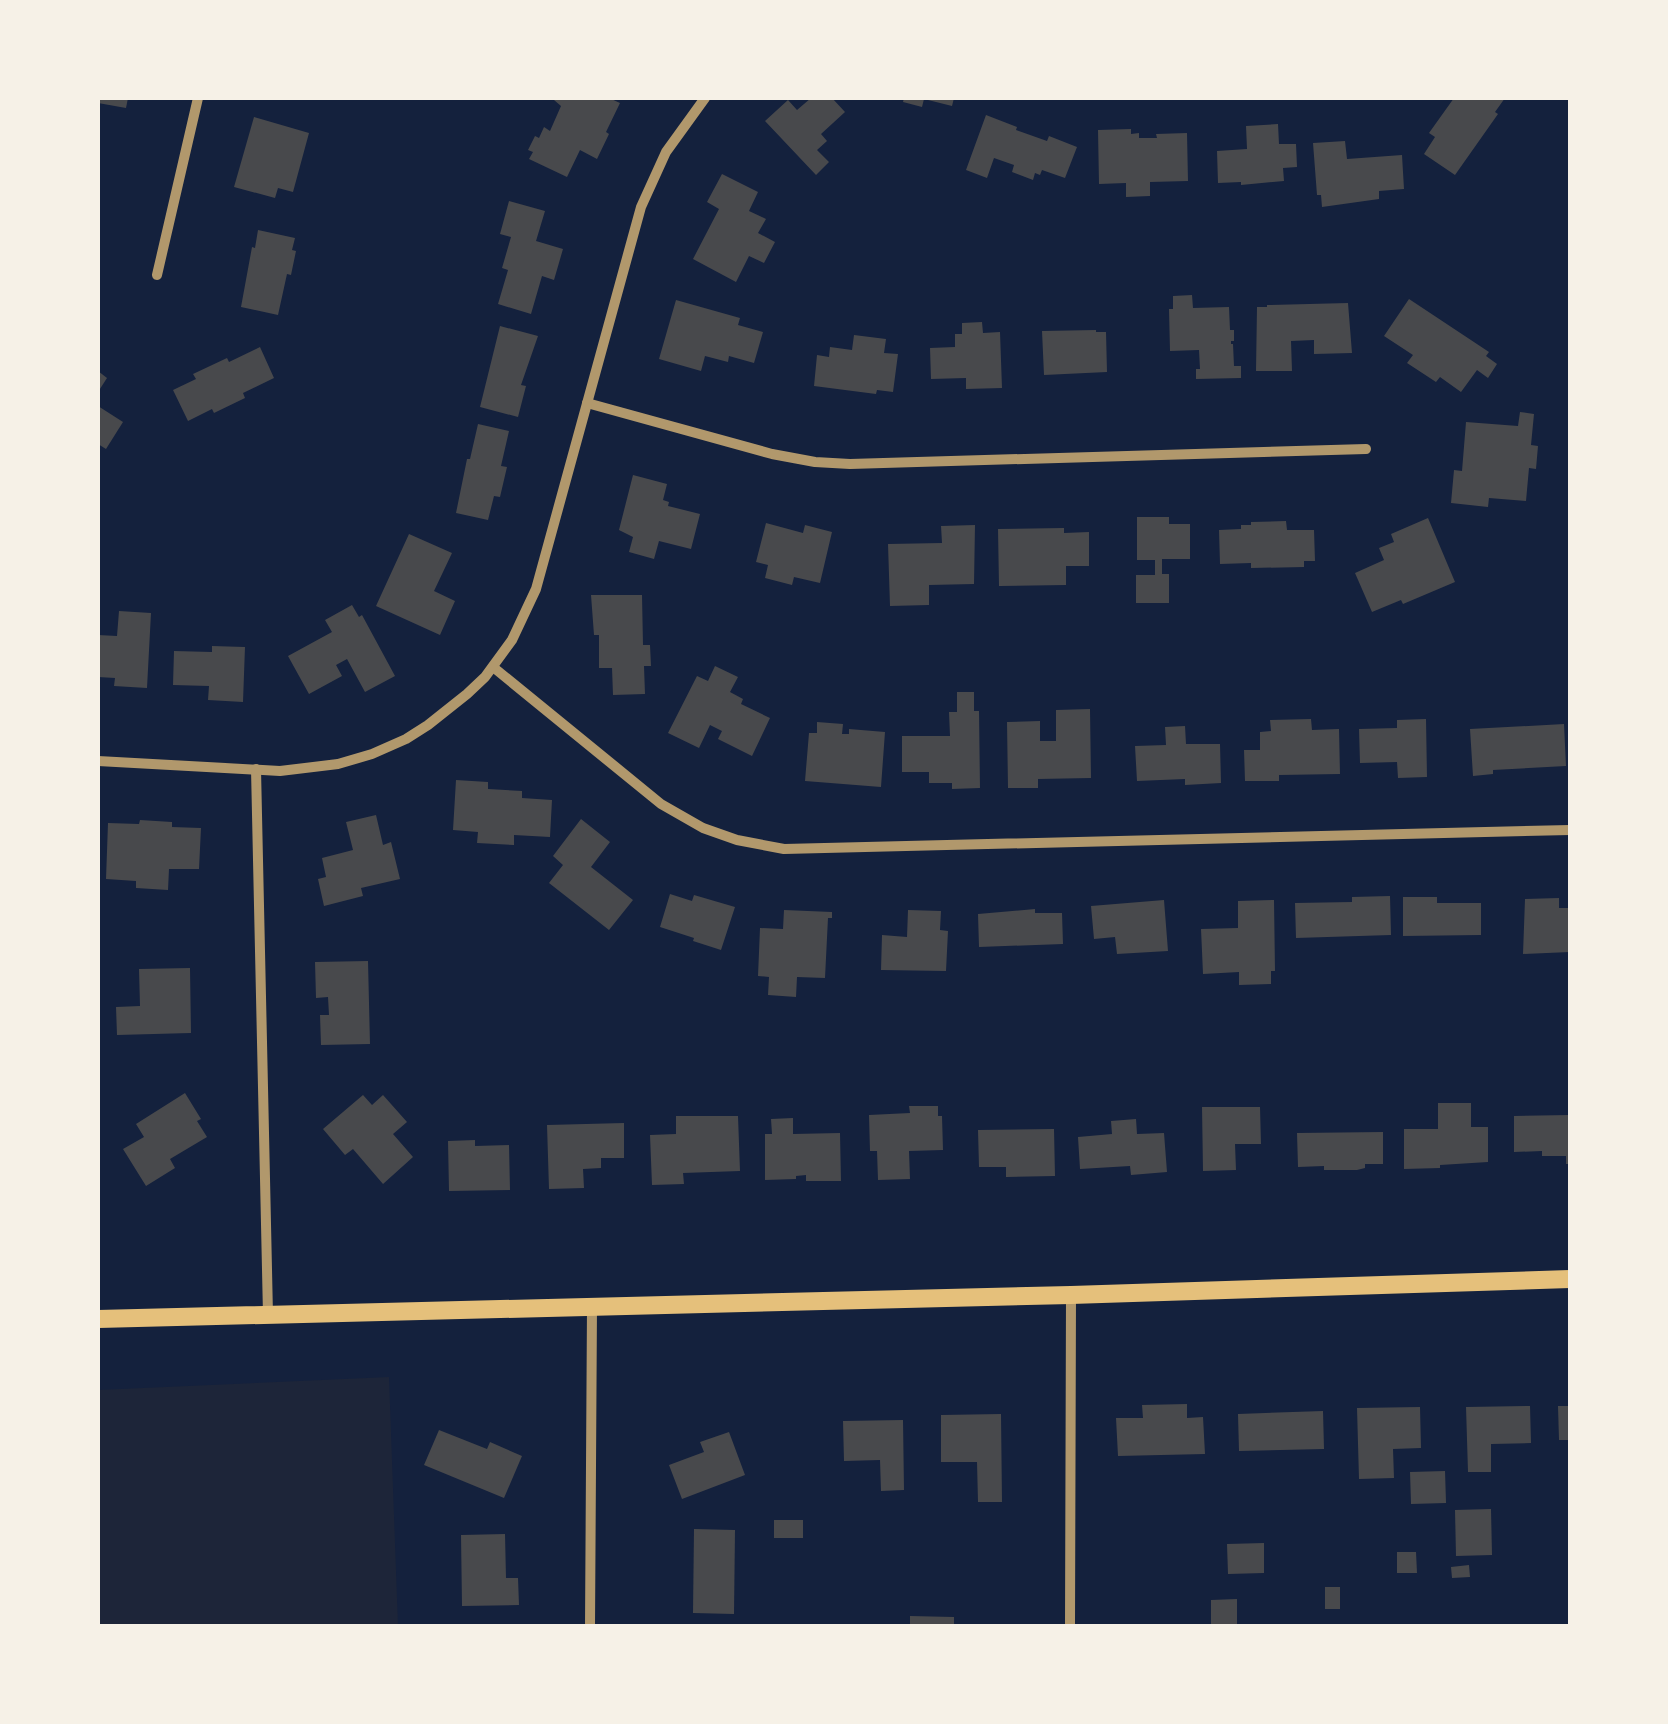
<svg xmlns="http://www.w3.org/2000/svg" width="1668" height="1724" viewBox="0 0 1668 1724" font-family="'Nunito Sans',sans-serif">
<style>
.green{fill:#1d2539}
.building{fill:#48494c}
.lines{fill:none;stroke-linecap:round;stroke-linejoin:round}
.minor{stroke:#b1986c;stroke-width:10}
.secondary{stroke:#e5c07b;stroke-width:18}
</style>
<rect width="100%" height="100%" fill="#14213d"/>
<polygon class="green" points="389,1377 398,1626 98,1626 98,1390"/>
<g class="building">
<polygon points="98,98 128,98 126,108 98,103"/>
<polygon points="555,98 609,98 620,103 606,132 609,134 597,159 580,150 567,177 529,159 533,152 528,150 535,136 539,138 544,127 550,131 561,106 554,100"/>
<polygon points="811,98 832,98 845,112 821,134 827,141 817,150 829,162 816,175 765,121 788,100 797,110"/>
<polygon points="904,98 954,98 952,106 924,99 922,107 903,102"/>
<polygon points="1454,98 1505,98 1495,112 1498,114 1455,175 1424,154 1435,137 1429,133"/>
<polygon points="986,115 1017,127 1016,130 1047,141 1049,136 1077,147 1065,178 1042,170 1040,175 1035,173 1033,180 1012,172 1014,165 994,158 987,178 966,170"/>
<polygon points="254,117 309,133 293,192 278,188 275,198 234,187"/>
<polygon points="1278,124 1279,144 1296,144 1297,167 1283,168 1284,181 1241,185 1241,182 1218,183 1217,151 1247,149 1246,126"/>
<polygon points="1131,129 1131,134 1139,133 1139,138 1157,138 1156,134 1187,133 1188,181 1150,182 1150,196 1126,197 1126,183 1099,184 1098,130"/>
<polygon points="1345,141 1347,159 1402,155 1404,189 1379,191 1379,199 1322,207 1321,195 1317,195 1313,143"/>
<polygon points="722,174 758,192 749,211 766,219 758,233 775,242 764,263 749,256 736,282 693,259 719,209 707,202"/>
<polygon points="509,201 545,211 536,241 563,249 554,280 542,276 531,314 498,304 508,270 502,268 511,237 500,234"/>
<polygon points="258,230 295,238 292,250 296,251 291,275 287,274 278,315 241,307 252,247 255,248"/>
<polygon points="1192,295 1193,308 1229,307 1230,330 1234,330 1234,341 1231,341 1231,344 1233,344 1234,366 1241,366 1241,378 1196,379 1196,369 1200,369 1199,350 1170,351 1169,309 1173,309 1173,296"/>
<polygon points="1409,299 1489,352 1486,356 1497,364 1488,378 1477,370 1461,392 1440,377 1436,382 1407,363 1413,355 1384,336"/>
<polygon points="676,300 740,318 738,325 763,332 754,363 729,356 728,362 705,356 701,371 659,359"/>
<polygon points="1348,303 1352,353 1314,354 1314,340 1291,341 1292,371 1256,371 1257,307 1267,307 1267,305"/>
<polygon points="982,322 983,333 1000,332 1002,388 966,389 966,378 931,379 930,348 955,347 955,334 962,334 962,323"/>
<polygon points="500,326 538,336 521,385 526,386 518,417 480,407"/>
<polygon points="1096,330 1096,332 1106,332 1107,372 1044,375 1042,331"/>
<polygon points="854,335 886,339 884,353 898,354 893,392 877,390 876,394 814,386 817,355 829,357 830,347 852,350"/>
<polygon points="260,347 274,378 243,393 245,398 214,413 212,409 188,421 173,390 196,379 193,374 227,358 229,362"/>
<polygon points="98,371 107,378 98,392"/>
<polygon points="98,406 123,422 106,449 98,444"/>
<polygon points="1520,412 1534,414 1531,445 1538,446 1536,469 1529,468 1526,501 1489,498 1488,507 1451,503 1454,470 1462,471 1466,422 1518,426"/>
<polygon points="478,424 509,431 501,466 507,467 500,497 494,496 488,520 456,513 467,459 470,459"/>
<polygon points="633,475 667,484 663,500 669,502 668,506 700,514 691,549 659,541 654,559 629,552 633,537 619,530"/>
<polygon points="1137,517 1169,517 1169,524 1190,524 1190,559 1162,559 1162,574 1169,574 1169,603 1136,603 1136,575 1155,575 1155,560 1137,560"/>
<polygon points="1428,518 1455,582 1403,604 1401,600 1372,612 1355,573 1384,560 1379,548 1394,542 1391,534"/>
<polygon points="1286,521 1287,530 1314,530 1315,561 1304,561 1304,567 1251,568 1251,563 1220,564 1219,530 1241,529 1241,525 1251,525 1251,522"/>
<polygon points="766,523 803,533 805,525 832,532 820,583 794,577 792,585 765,578 768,565 756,562"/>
<polygon points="975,525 974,584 929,585 929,605 890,606 888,544 942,543 941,526"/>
<polygon points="1064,528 1064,533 1089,532 1089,566 1066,566 1066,585 999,586 998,529"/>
<polygon points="409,534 452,553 434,591 455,601 440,635 376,606"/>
<polygon points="591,595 642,595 643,645 650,645 651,666 644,666 645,694 613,695 612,668 599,668 599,635 594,635"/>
<polygon points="352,605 359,617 362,615 395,676 365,692 347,659 336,665 342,676 309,694 288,656 332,632 325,620"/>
<polygon points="119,611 151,613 147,688 114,686 115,678 98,677 98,635 117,636"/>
<polygon points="212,646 245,647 243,702 208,700 209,686 173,685 174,651 212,652"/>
<polygon points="715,666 738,677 730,692 743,699 741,704 770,718 752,756 718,739 722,731 710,725 699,748 668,733 697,676 708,681"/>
<polygon points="957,692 974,692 974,711 979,711 980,788 952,789 952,783 929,783 929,772 902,772 902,736 950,736 949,712 957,712"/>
<polygon points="1090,709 1091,778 1038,779 1038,788 1008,788 1007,722 1040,721 1040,741 1056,741 1056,710"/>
<polygon points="1311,719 1312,730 1339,729 1340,774 1279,775 1279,781 1245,781 1244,750 1260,750 1260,732 1271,731 1270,720"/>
<polygon points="1426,719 1427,777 1398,778 1397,762 1360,763 1359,729 1397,728 1397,720"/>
<polygon points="817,722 843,724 842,734 849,734 849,729 885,732 881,787 805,781 809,733 817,733"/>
<polygon points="1564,724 1566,766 1493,770 1493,774 1473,776 1470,729"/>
<polygon points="1185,726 1186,744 1220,744 1221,783 1185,785 1185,779 1137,781 1135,746 1166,745 1165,727"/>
<polygon points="456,780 488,782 488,789 522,791 522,798 552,800 550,837 514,835 514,845 477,843 478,832 453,830"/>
<polygon points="376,815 383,845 391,842 400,879 361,888 363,896 324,906 318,879 326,877 322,858 353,850 346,822"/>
<polygon points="581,819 610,842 591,867 633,900 609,930 549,883 563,865 553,856"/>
<polygon points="140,820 172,822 172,827 201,828 199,869 169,869 168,890 136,888 136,881 106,879 108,823 139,824"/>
<polygon points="670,894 692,901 694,895 735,907 721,950 693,941 694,938 660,927"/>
<polygon points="1390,896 1391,935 1296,938 1295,903 1352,902 1352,897"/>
<polygon points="1403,897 1437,897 1437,903 1481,903 1481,935 1403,936"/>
<polygon points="1559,898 1559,908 1570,908 1570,952 1523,954 1525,899"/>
<polygon points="1164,900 1168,951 1117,954 1115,937 1094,939 1091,906"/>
<polygon points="1274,900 1275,971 1271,971 1271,984 1239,985 1239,972 1203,974 1201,929 1238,928 1238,901"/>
<polygon points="1035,909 1035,913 1062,913 1063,944 979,947 978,914"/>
<polygon points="784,910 832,912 832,918 828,918 825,978 797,977 796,997 768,995 769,977 758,976 760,928 783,929"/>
<polygon points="908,910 941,911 940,930 948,931 946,971 881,970 882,935 907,937"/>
<polygon points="368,961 370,1044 321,1045 320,1015 329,1015 328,997 316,998 315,962"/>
<polygon points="190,968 191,1033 117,1035 116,1007 140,1006 139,969"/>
<polygon points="185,1093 201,1119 197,1121 207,1137 170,1159 175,1168 146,1186 123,1149 144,1137 136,1124"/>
<polygon points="363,1095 372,1105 383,1095 407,1122 393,1134 413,1157 383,1184 353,1149 345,1155 323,1129"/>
<polygon points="1438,1103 1471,1103 1471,1127 1488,1127 1488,1162 1440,1165 1440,1168 1404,1169 1404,1129 1438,1129"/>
<polygon points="909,1106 938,1106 938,1116 942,1116 943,1150 909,1151 910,1179 878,1180 877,1151 870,1151 869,1115 910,1113"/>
<polygon points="1202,1107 1260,1107 1261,1144 1235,1144 1236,1170 1203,1171"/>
<polygon points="1570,1115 1570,1164 1566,1164 1566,1156 1542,1156 1542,1151 1514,1152 1514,1116"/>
<polygon points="676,1116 738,1116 740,1171 683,1173 684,1184 652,1185 650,1135 676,1134"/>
<polygon points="793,1118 793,1134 840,1133 841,1181 806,1181 806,1175 796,1176 796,1179 765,1180 765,1134 772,1134 771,1119"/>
<polygon points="1136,1119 1137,1134 1164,1133 1167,1172 1131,1175 1130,1166 1080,1169 1078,1137 1112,1134 1111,1121"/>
<polygon points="624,1123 624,1158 601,1158 601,1168 583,1169 584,1188 549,1189 547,1125"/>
<polygon points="1054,1129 1055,1176 1006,1177 1006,1167 979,1167 978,1130"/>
<polygon points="1383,1132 1383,1164 1365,1164 1365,1168 1357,1170 1324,1170 1324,1166 1298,1167 1297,1133"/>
<polygon points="475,1140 475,1146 509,1145 510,1190 449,1191 448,1141"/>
<polygon points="1187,1404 1187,1418 1203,1417 1205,1454 1118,1456 1116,1418 1143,1418 1142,1405"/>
<polygon points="1530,1406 1531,1443 1491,1444 1491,1472 1468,1472 1466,1407"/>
<polygon points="1558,1406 1570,1406 1570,1440 1559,1440"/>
<polygon points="1420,1407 1421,1448 1393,1449 1394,1478 1359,1479 1357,1408"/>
<polygon points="1323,1411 1324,1449 1239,1451 1238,1414"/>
<polygon points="1001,1414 1002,1502 978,1502 977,1462 941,1462 941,1415"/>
<polygon points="903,1420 904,1490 881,1491 880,1460 844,1461 843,1421"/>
<polygon points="439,1430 487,1449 490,1442 522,1456 504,1498 424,1465"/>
<polygon points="729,1432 745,1475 682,1499 669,1465 704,1452 700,1442"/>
<polygon points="1445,1471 1446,1503 1411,1504 1410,1472"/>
<polygon points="1491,1509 1492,1555 1456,1556 1455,1510"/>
<rect x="774" y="1520" width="29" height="18"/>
<polygon points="694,1529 735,1530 734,1614 693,1613"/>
<polygon points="505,1534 506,1578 518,1578 519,1605 462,1606 461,1535"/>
<polygon points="1264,1543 1264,1573 1228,1574 1227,1544"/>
<polygon points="1397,1552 1416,1552 1417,1573 1397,1573"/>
<polygon points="1469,1565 1470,1577 1452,1578 1451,1567"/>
<rect x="1325" y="1587" width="15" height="22"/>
<polygon points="1237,1599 1237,1626 1211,1626 1211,1600"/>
<polygon points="910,1616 954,1617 954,1626 910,1626"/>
</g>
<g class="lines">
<g class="minor">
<polyline points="157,275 198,98"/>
<polyline points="587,403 772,454 815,462 850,464 1366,449"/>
<polyline points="493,667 661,804 703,828 737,840 784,849 1570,830"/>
<polyline points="98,761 280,771 338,764 372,754 406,739 428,725 467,694 485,677 512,640 536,589 641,207 666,152 705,98"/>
<polyline points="256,769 268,1315"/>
<polyline points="590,1626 592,1306"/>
<polyline points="1070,1626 1071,1295"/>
</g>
<polyline class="secondary" points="98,1319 1071,1295 1570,1279"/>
</g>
<rect width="1668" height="1724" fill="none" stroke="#f6f1e7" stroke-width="200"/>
</svg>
